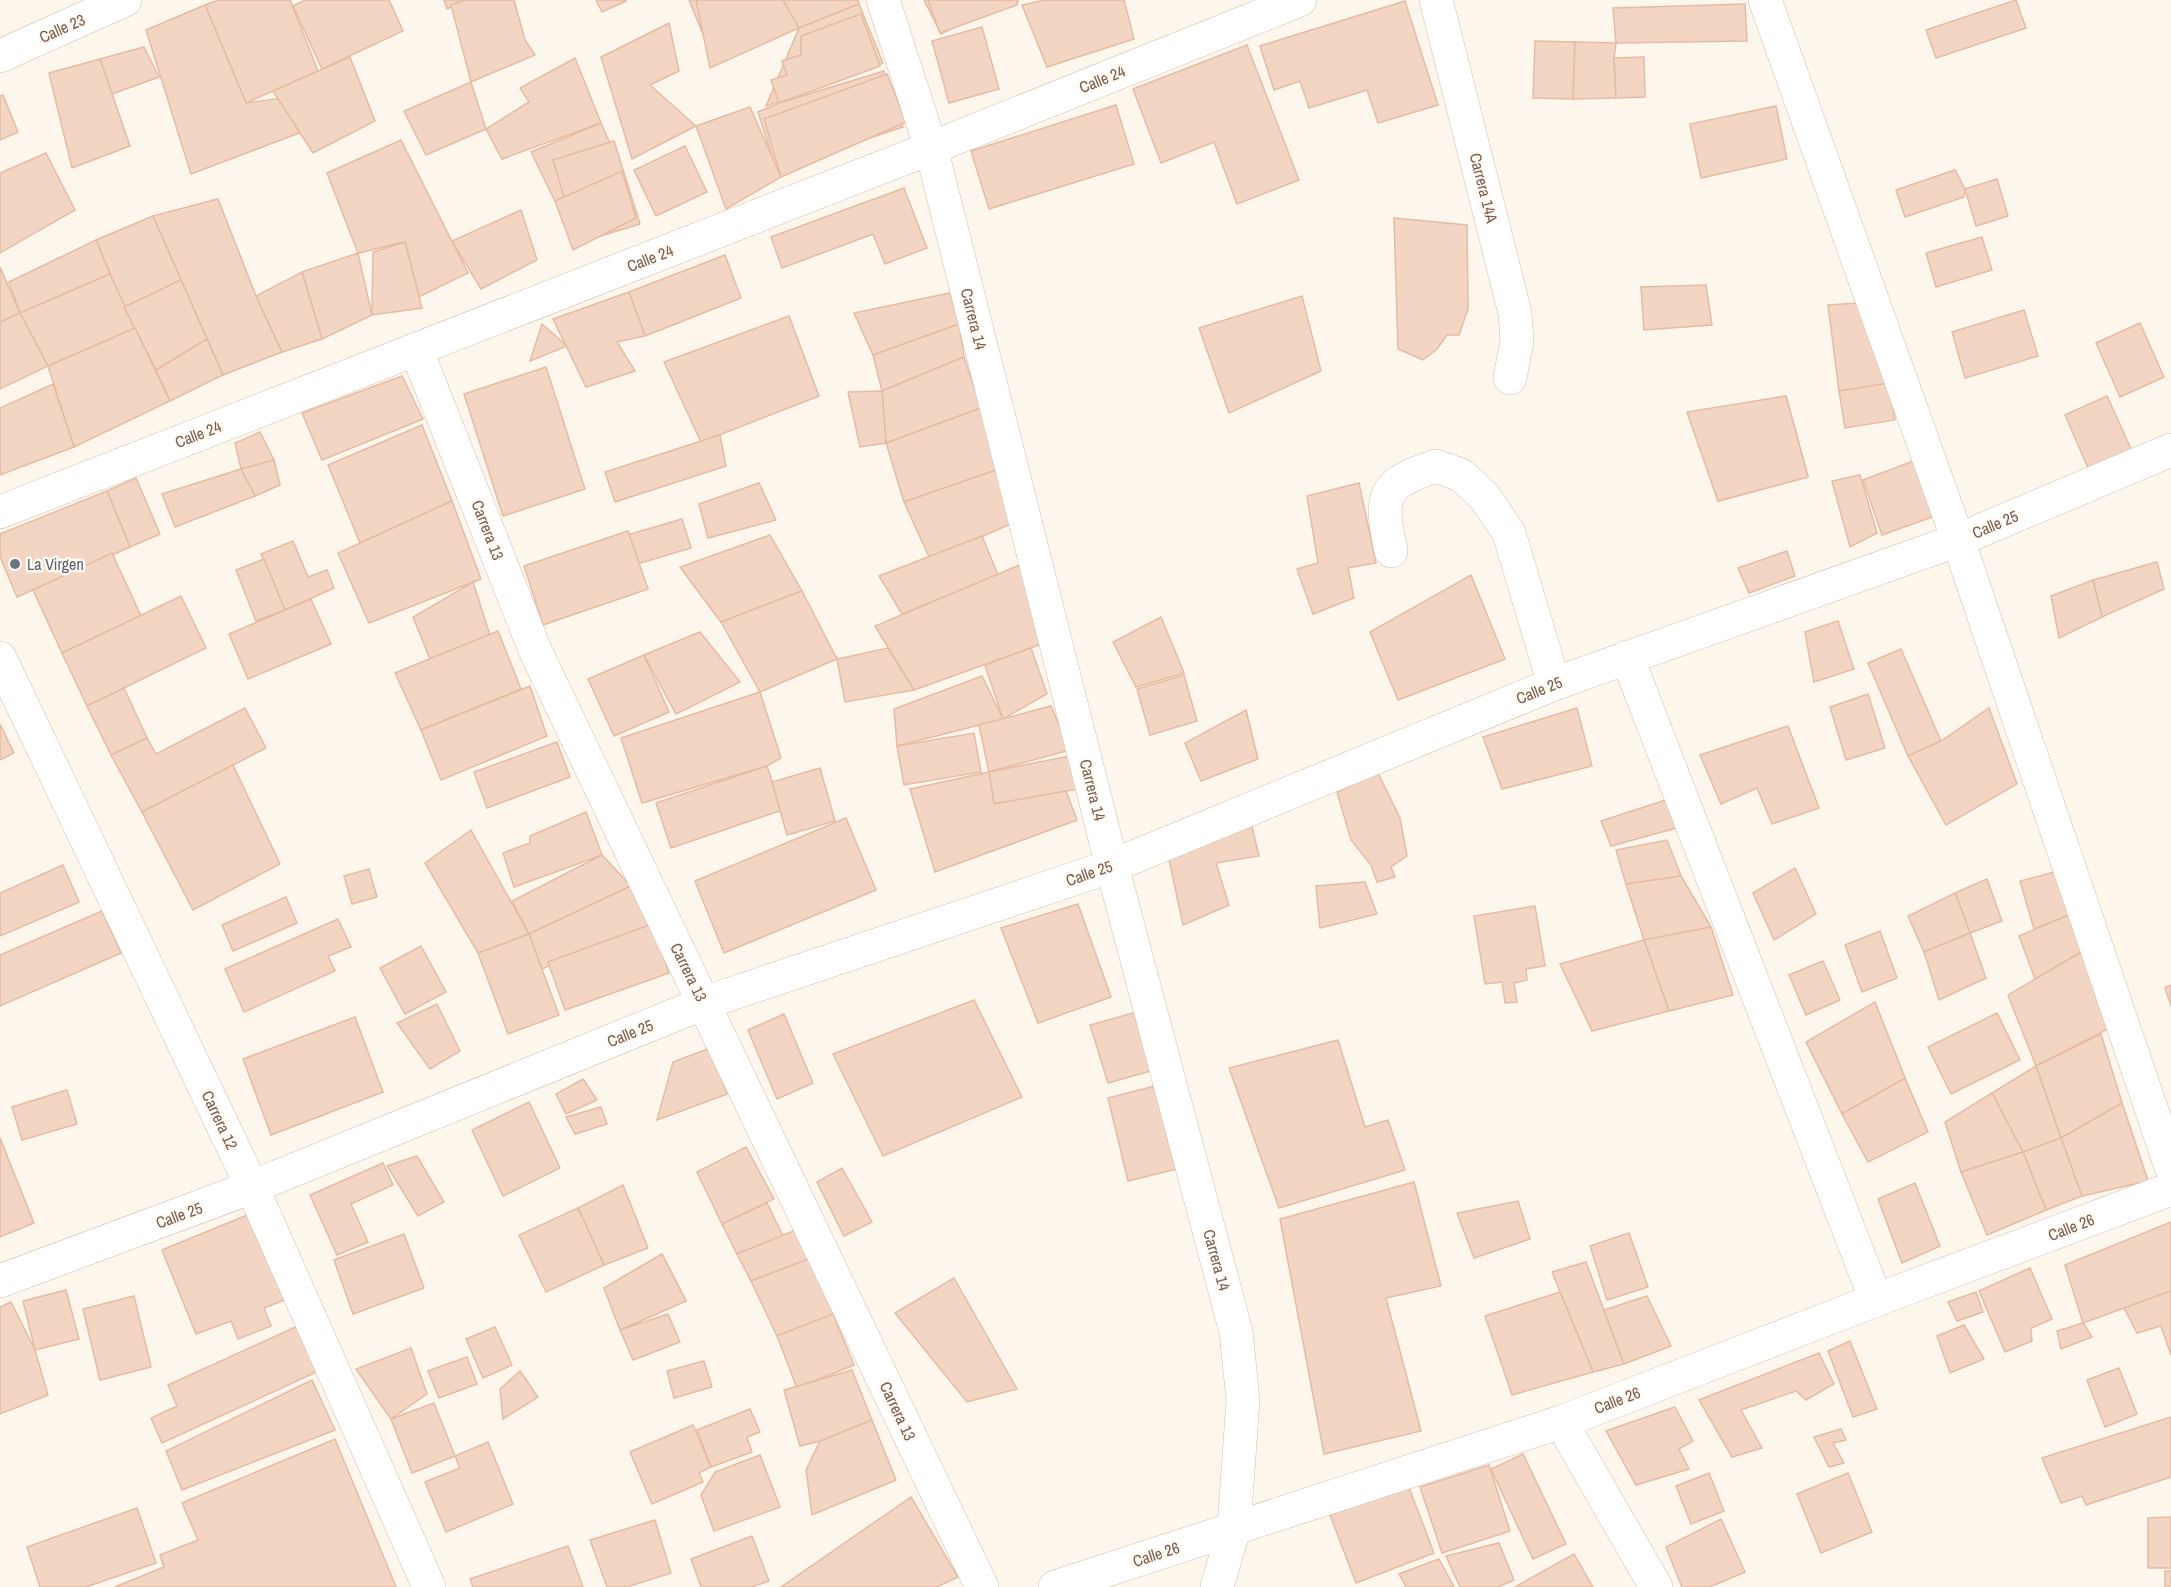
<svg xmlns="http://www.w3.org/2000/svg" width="2171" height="1587" viewBox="0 0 2171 1587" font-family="'Archivo Narrow',sans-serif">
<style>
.building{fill:#f3d5c3;stroke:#e6bba3;stroke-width:1.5}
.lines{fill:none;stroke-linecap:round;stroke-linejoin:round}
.minor-casing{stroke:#d1beb0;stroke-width:34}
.minor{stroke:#fff;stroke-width:33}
.worship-dot{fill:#6b7280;stroke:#fffaf3;stroke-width:2}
.labels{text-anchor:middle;stroke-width:5;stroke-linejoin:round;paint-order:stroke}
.street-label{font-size:16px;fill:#7a5c4d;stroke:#fffaf3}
.worship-label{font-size:16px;fill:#5b616d;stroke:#fffaf3;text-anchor:start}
</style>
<rect width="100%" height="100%" fill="#fdf6ec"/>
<g class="building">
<polygon points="219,0 290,0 318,71 246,103 205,5"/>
<polygon points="305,0 389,0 403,31 322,69 293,6"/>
<polygon points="444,0 467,0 447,9"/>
<polygon points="465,0 514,0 525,40 535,55 471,82 451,5"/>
<polygon points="596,0 625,0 626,1 602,12"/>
<polygon points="689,0 848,0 712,56"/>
<polygon points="696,0 783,0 799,28 710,68"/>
<polygon points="783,0 858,0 859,4 799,28"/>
<polygon points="924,0 1000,0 1001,3 941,34"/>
<polygon points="928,0 1018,0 1017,5 940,33"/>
<polygon points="1045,0 1124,0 1134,39 1047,67 1022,5"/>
<polygon points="2016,0 2026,28 1936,58 1926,30"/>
<polygon points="1405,1 1438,105 1378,123 1367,90 1309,108 1300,81 1274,90 1260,46"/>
<polygon points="859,4 883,63 766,106 799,28"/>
<polygon points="1745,4 1747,41 1616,43 1613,8"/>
<polygon points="205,5 246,103 282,98 299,133 191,174 146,30"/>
<polygon points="861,14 880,66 779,103 771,80 787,75 782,61 801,55 801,36"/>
<polygon points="669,23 679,71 650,85 696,126 632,159 601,57"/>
<polygon points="982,27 999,89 949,103 932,41"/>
<polygon points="1535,41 1575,42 1573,99 1533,98"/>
<polygon points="1575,42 1616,43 1614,58 1616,98 1573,99"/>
<polygon points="1247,45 1299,180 1237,204 1214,142 1161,163 1133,89"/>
<polygon points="144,47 159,77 112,94 100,59"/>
<polygon points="350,57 375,121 313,153 273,91"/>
<polygon points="1644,57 1645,97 1616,98 1614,58"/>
<polygon points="575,58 601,123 502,159 486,129 529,102 520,88"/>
<polygon points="100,59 130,146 72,168 49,73"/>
<polygon points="884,71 903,127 776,169 758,112 779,103"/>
<polygon points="887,74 906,122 781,177 764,119"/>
<polygon points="471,82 486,129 426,155 404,111"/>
<polygon points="3,95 18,132 0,140 0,96"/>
<polygon points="1116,105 1134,164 989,209 971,151"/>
<polygon points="1776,106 1787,159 1701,178 1690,124"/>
<polygon points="750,107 781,177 726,209 696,126"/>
<polygon points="601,123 622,171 555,201 531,152"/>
<polygon points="401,140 468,273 419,297 405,242 358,253 327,173"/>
<polygon points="614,141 640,224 578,243 553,160"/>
<polygon points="685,146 707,192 656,216 634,170"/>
<polygon points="46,153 75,210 0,253 0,173"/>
<polygon points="1955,170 1965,189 1964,197 1905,217 1896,190"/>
<polygon points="622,171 636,218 573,250 555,201"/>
<polygon points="1997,179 2008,216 1976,226 1965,189"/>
<polygon points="904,188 927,248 885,264 873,234 782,268 771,237"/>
<polygon points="218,199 256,296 282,352 223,375 153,216"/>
<polygon points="521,210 537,260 481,289 452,241"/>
<polygon points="153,216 181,280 124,307 96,240"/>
<polygon points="1394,218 1467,225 1468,309 1459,335 1447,335 1437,349 1423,360 1398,349"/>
<polygon points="1982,237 1992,270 1936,287 1926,253"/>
<polygon points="96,240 110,274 20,313 9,282"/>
<polygon points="405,242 422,308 372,315 373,252"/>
<polygon points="358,253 372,315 322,339 302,272"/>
<polygon points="725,255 741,298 645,336 629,292"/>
<polygon points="0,267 20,313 0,322"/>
<polygon points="302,272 322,339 282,352 256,296"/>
<polygon points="110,274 135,328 48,366 20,313"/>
<polygon points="181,280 207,339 156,370 124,307"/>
<polygon points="1706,285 1712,325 1644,330 1641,287"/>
<polygon points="629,292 645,336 617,342 635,371 586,387 553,319"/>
<polygon points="950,293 959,324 873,355 854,313"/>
<polygon points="1302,296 1321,371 1229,413 1199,328"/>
<polygon points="1858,303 1889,383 1839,391 1828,305"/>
<polygon points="2024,310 2038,356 1965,378 1952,332"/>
<polygon points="20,313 48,366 0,389 0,322"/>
<polygon points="789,316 819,396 701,442 664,362"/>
<polygon points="2140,323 2164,377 2120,397 2096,343"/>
<polygon points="542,324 567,346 530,361"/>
<polygon points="959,324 964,357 882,391 873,355"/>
<polygon points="135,328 170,401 74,447 48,366"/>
<polygon points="207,339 223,375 170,401 156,370"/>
<polygon points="964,357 981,408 886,443 882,391"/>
<polygon points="546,367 585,489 503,516 464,394"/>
<polygon points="402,376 423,419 322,460 302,413"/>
<polygon points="1889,383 1895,420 1845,428 1839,391"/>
<polygon points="53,384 74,447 0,475 0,408"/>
<polygon points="882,391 886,443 860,447 848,392"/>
<polygon points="1786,396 1808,477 1718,501 1697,424 1712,409"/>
<polygon points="1786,396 1808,477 1718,501 1687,412"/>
<polygon points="2107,396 2132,451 2089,470 2065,415"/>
<polygon points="981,408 996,470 904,502 886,443"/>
<polygon points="422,425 452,501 360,543 328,465"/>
<polygon points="260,432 274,460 241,469 235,443"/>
<polygon points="720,435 726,466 615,502 605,472"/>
<polygon points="274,460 280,485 255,496 241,469"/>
<polygon points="1916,460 1935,516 1882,535 1863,480"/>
<polygon points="241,469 255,496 175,527 162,494"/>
<polygon points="996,470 1013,523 930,559 904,502"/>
<polygon points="1860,475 1877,533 1850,547 1832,481"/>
<polygon points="136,478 160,534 130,547 107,491"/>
<polygon points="759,483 776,520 708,538 699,504"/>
<polygon points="1359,483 1376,563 1348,568 1354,598 1313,614 1297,569 1318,563 1307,496"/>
<polygon points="107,491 130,547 17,597 0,557 0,534"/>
<polygon points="452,501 481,579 369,623 338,553"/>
<polygon points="682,519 691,548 627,567 627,535"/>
<polygon points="628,531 648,589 543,625 524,566"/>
<polygon points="770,535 802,591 721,622 680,567"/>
<polygon points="982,536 998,575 902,614 879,576"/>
<polygon points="293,541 308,577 327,570 334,588 285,610 261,554"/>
<polygon points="1787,551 1795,576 1749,593 1738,568"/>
<polygon points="112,553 141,616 62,653 33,590"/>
<polygon points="264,559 285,610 256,621 236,570"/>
<polygon points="2157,562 2164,589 2102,617 2093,580"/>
<polygon points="1022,564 1047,642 914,690 875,626"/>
<polygon points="1471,575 1505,659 1398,700 1370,632"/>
<polygon points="2093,580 2102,617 2059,638 2051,596"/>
<polygon points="473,582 490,635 430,659 413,617"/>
<polygon points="802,591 837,659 760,692 721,622"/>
<polygon points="181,596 206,648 87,706 62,653"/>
<polygon points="311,599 331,644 248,679 229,634"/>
<polygon points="1161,617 1184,673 1136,687 1113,642"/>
<polygon points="1838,621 1854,669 1814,682 1805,632"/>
<polygon points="498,631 521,689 421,730 395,673"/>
<polygon points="700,632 740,682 676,714 644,655"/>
<polygon points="888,648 914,690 845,702 837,659"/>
<polygon points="1031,648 1047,694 1003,719 985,665"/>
<polygon points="1901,649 1941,741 1908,756 1868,663"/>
<polygon points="644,655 669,712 614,736 588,679"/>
<polygon points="1184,675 1197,721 1150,735 1137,689"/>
<polygon points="982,676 1003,719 897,746 894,709"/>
<polygon points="530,686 547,736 441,780 421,730"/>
<polygon points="124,688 147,738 111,755 87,706"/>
<polygon points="760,692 781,758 767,766 642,803 621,738"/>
<polygon points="1868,694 1885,748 1846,760 1830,707"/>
<polygon points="1051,706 1070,750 989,772 979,725"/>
<polygon points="245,708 266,748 142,812 111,755 147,738 156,754"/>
<polygon points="1577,708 1592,766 1502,789 1483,737"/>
<polygon points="1989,708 2017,784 1946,825 1908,756 1941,741"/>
<polygon points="1246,710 1258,759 1201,781 1185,743"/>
<polygon points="0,724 14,753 0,760"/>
<polygon points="1788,726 1819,808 1772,824 1757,788 1721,804 1700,755"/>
<polygon points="974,733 981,772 904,785 897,746"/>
<polygon points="557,742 570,777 487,808 474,772"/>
<polygon points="1069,756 1079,789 994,804 989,772"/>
<polygon points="233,765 280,864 193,910 142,812"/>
<polygon points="767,766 782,810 671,848 656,803"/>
<polygon points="820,768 835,821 787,835 772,782"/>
<polygon points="989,772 994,804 1066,791 1077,820 935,872 910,789"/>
<polygon points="1378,773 1400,818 1407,856 1391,867 1395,877 1377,882 1371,865 1351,840 1337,792"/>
<polygon points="1669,799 1680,827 1611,846 1601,821"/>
<polygon points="586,812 602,855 514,887 503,853 530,843 530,836"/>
<polygon points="846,818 876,890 724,953 695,881"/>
<polygon points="1251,823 1259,856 1216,863 1229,905 1183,925 1168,855"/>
<polygon points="471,830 529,934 478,953 425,863"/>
<polygon points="1667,840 1681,876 1626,884 1616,850"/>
<polygon points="602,855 631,886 529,934 512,901"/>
<polygon points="63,865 79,902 0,936 0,893"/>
<polygon points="1795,868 1816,914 1774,940 1753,893"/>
<polygon points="369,869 377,897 352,904 344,876"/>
<polygon points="2055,872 2069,915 2034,929 2020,881"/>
<polygon points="1681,876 1711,927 1644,940 1626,884"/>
<polygon points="1987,879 2002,921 1970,933 1955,893"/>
<polygon points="1365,882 1377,914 1320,928 1316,886"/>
<polygon points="631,886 652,924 542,969 529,934"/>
<polygon points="1955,893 1970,933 1924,952 1908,916"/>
<polygon points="286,897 297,923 233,951 222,925"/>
<polygon points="1078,904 1111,997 1038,1023 1001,928"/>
<polygon points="1535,906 1545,966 1526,969 1527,980 1514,983 1517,1002 1505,1003 1502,982 1485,984 1474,916"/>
<polygon points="102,911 121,953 0,1006 0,955"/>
<polygon points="2069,915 2083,951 2035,979 2019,936"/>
<polygon points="338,919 351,947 328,956 335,971 244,1012 225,969"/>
<polygon points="652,924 669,973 565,1010 548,962"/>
<polygon points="1711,927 1733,995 1669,1011 1644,940"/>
<polygon points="1880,931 1897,978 1862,992 1845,945"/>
<polygon points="1970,933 1986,978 1939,1000 1924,952"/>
<polygon points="529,934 559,1015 508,1034 478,953"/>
<polygon points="1644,940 1669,1011 1592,1031 1560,964"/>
<polygon points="421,946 446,992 405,1014 380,968"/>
<polygon points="2083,951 2112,1027 2036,1066 2008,995"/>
<polygon points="1823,961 1840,1000 1806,1015 1789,975"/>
<polygon points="2171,985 2171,1006 2165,988"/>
<polygon points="974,1000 1022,1097 883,1156 833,1054"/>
<polygon points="1875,1002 1905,1078 1842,1114 1806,1042"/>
<polygon points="437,1004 460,1051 430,1069 397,1023"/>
<polygon points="1144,1010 1161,1068 1108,1083 1090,1025"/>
<polygon points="1997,1013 2020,1060 1951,1094 1928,1047"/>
<polygon points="784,1014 813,1083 777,1099 748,1030"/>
<polygon points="355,1017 383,1092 271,1135 243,1059"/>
<polygon points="2101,1034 2122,1103 2061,1138 2036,1066"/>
<polygon points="1338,1040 1365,1127 1388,1120 1405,1170 1279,1208 1229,1068"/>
<polygon points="710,1048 727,1094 657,1120 673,1062"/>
<polygon points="2036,1066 2061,1138 2023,1152 1992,1093"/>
<polygon points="1905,1078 1928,1132 1868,1162 1842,1114"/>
<polygon points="583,1079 597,1100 566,1114 556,1094"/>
<polygon points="1155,1086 1177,1169 1128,1181 1108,1098"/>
<polygon points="67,1090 77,1124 22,1140 12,1107"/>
<polygon points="1992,1093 2023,1152 1961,1172 1945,1122"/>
<polygon points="529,1102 560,1168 503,1196 472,1130"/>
<polygon points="2122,1103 2148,1181 2082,1196 2061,1138"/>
<polygon points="601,1107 607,1124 575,1134 566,1117"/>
<polygon points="0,1138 34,1223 0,1237"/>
<polygon points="2061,1138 2082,1196 2046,1210 2023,1152"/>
<polygon points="746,1147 774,1199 722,1224 697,1172"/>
<polygon points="2023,1152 2046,1210 1987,1235 1961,1172"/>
<polygon points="417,1156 444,1202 418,1216 387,1166"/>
<polygon points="383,1163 393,1185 351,1204 368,1242 337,1255 310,1195"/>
<polygon points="842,1168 872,1222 844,1236 817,1182"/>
<polygon points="1414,1182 1441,1286 1386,1298 1421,1431 1324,1454 1280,1219"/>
<polygon points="1915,1183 1940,1246 1902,1263 1878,1199"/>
<polygon points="623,1185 648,1248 604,1265 578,1208"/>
<polygon points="1518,1201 1530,1239 1474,1258 1457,1213"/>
<polygon points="767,1203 783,1236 737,1254 722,1224"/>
<polygon points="578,1208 604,1265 546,1292 519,1235"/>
<polygon points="252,1213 287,1299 264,1308 271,1326 238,1339 231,1321 196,1334 162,1250"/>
<polygon points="2171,1222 2171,1291 2083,1323 2065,1265"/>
<polygon points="803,1227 816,1256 751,1281 737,1254"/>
<polygon points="1629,1233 1648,1287 1607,1300 1590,1246"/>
<polygon points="404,1234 424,1288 353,1314 334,1260"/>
<polygon points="662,1254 686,1301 625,1328 604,1288"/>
<polygon points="662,1254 686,1301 620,1330 604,1288"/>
<polygon points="816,1256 841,1312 777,1336 751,1281"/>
<polygon points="1586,1262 1624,1364 1593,1372 1552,1272"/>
<polygon points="2030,1268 2052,1319 2031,1328 2032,1341 2005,1352 1979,1291"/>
<polygon points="954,1278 1017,1389 967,1402 895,1313"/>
<polygon points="66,1290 79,1339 35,1350 23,1301"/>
<polygon points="2171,1291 2171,1355 2161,1326 2137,1333 2124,1308"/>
<polygon points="1560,1292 1593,1372 1512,1395 1485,1316"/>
<polygon points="1976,1292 1983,1312 1957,1321 1948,1302"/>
<polygon points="134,1296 151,1367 100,1380 83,1309"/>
<polygon points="1647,1296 1671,1346 1624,1364 1604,1310"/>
<polygon points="11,1302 35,1350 48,1395 0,1414 0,1307"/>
<polygon points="668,1314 680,1342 633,1360 620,1330"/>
<polygon points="833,1314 854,1365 797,1388 777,1336"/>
<polygon points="2083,1323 2092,1337 2061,1349 2057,1331"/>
<polygon points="300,1325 321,1370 162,1443 151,1418 177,1406 168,1385"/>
<polygon points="1964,1325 1984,1359 1950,1373 1937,1336"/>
<polygon points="495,1327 512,1365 483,1378 466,1339"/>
<polygon points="1850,1341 1877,1409 1853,1417 1828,1351"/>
<polygon points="411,1348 427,1394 391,1419 356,1369"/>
<polygon points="1819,1353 1834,1384 1806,1400 1796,1391 1741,1410 1762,1448 1732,1457 1699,1400"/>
<polygon points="467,1357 477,1384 439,1398 428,1371"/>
<polygon points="704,1361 712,1387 674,1398 667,1371"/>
<polygon points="2119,1368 2137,1414 2105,1427 2087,1380"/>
<polygon points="852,1370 872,1420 820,1441 800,1446 784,1390"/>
<polygon points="520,1371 538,1397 503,1419 500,1389"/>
<polygon points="312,1380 335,1430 182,1490 166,1451"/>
<polygon points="434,1403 455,1456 412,1473 391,1419"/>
<polygon points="1675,1407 1693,1441 1679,1449 1689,1469 1636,1485 1606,1431"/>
<polygon points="750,1409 760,1432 747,1437 752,1452 711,1467 697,1430"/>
<polygon points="2171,1417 2171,1477 2086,1505 2082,1496 2061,1503 2042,1458"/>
<polygon points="872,1420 896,1480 812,1515 806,1470 820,1441"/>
<polygon points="693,1425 711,1467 699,1473 703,1482 652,1504 630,1452"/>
<polygon points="1841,1429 1846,1440 1833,1443 1844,1463 1829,1467 1814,1437"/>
<polygon points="335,1439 396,1587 115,1587 164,1567 160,1555 198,1540 182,1503"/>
<polygon points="488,1442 513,1504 446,1532 425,1482 460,1468 455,1456"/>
<polygon points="1523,1454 1566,1544 1533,1559 1491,1469"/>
<polygon points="760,1455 780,1507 714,1531 701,1495 715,1472"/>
<polygon points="1489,1465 1510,1531 1442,1553 1420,1487"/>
<polygon points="1709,1473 1724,1511 1691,1524 1676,1486"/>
<polygon points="1848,1473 1872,1532 1821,1553 1797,1494"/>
<polygon points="1408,1485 1434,1553 1356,1583 1330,1515"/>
<polygon points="911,1497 958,1577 937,1587 781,1587"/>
<polygon points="137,1508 156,1563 86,1587 40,1587 27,1547"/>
<polygon points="2171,1517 2171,1568 2148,1568 2148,1518"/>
<polygon points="1721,1519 1745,1572 1710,1587 1682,1587 1666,1547"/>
<polygon points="655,1520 671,1573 627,1587 607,1587 590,1540"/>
<polygon points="752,1536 769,1581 752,1587 701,1587 691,1559"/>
<polygon points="1499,1543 1514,1580 1498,1587 1460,1587 1446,1556"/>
<polygon points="568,1546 583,1587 473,1587 470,1579"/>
<polygon points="1574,1554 1593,1587 1515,1587"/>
<polygon points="1439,1559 1454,1587 1406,1587 1399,1574"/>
<rect x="2165" y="1571" width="6" height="16"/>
</g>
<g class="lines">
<g class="minor-casing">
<g id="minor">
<polyline points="883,0 931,148 1112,866 1236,1332 1243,1400 1234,1528 1217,1587"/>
<polyline points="1436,0 1515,313 1517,341 1510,378"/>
<polyline points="1765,0 1958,540 2171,1167"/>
<polyline points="0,56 125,0"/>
<polyline points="416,349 535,650 982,1587"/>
<polyline points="0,512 931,148 1300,0"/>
<path d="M1391 551C1387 528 1376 496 1401 481 1411 474 1425 470 1436 466L1461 475 1484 496 1509 533 1554 684"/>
<polyline points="1627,657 1876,1300"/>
<polyline points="0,658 252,1187 429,1587"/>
<polyline points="0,1281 252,1187 704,1003 1112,866 1554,684 1958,540 2171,450"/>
<polyline points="1561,1422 1656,1587"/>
<polyline points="1055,1587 1561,1422 1876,1300 2171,1189"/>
</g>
</g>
<use href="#minor" class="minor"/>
</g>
<circle class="worship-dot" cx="15" cy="564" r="6"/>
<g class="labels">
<g class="street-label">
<text transform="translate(62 28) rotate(-24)" y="6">Calle 23</text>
<text transform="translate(1102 79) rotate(-22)" y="6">Calle 24</text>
<text transform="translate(1484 188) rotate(76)" y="6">Carrera 14A</text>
<text transform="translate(650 258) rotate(-21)" y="6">Calle 24</text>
<text transform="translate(974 319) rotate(76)" y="6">Carrera 14</text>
<text transform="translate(198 434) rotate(-21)" y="6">Calle 24</text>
<text transform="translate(1995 524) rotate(-23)" y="6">Calle 25</text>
<text transform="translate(488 530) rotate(69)" y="6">Carrera 13</text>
<text transform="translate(1539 690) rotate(-22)" y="6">Calle 25</text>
<text transform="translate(1093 790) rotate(76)" y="6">Carrera 14</text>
<text transform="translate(1089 873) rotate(-19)" y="6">Calle 25</text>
<text transform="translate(689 972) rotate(64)" y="6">Carrera 13</text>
<text transform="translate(630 1033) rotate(-22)" y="6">Calle 25</text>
<text transform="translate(220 1120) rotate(65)" y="6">Carrera 12</text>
<text transform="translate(179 1215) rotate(-20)" y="6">Calle 25</text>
<text transform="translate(2071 1227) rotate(-21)" y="6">Calle 26</text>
<text transform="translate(1217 1260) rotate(75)" y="6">Carrera 14</text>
<text transform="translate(1617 1400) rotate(-21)" y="6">Calle 26</text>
<text transform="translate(898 1411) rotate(65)" y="6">Carrera 13</text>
<text transform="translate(1156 1554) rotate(-18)" y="6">Calle 26</text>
</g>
<g class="worship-label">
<text x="27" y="570">La Virgen</text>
</g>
</g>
</svg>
